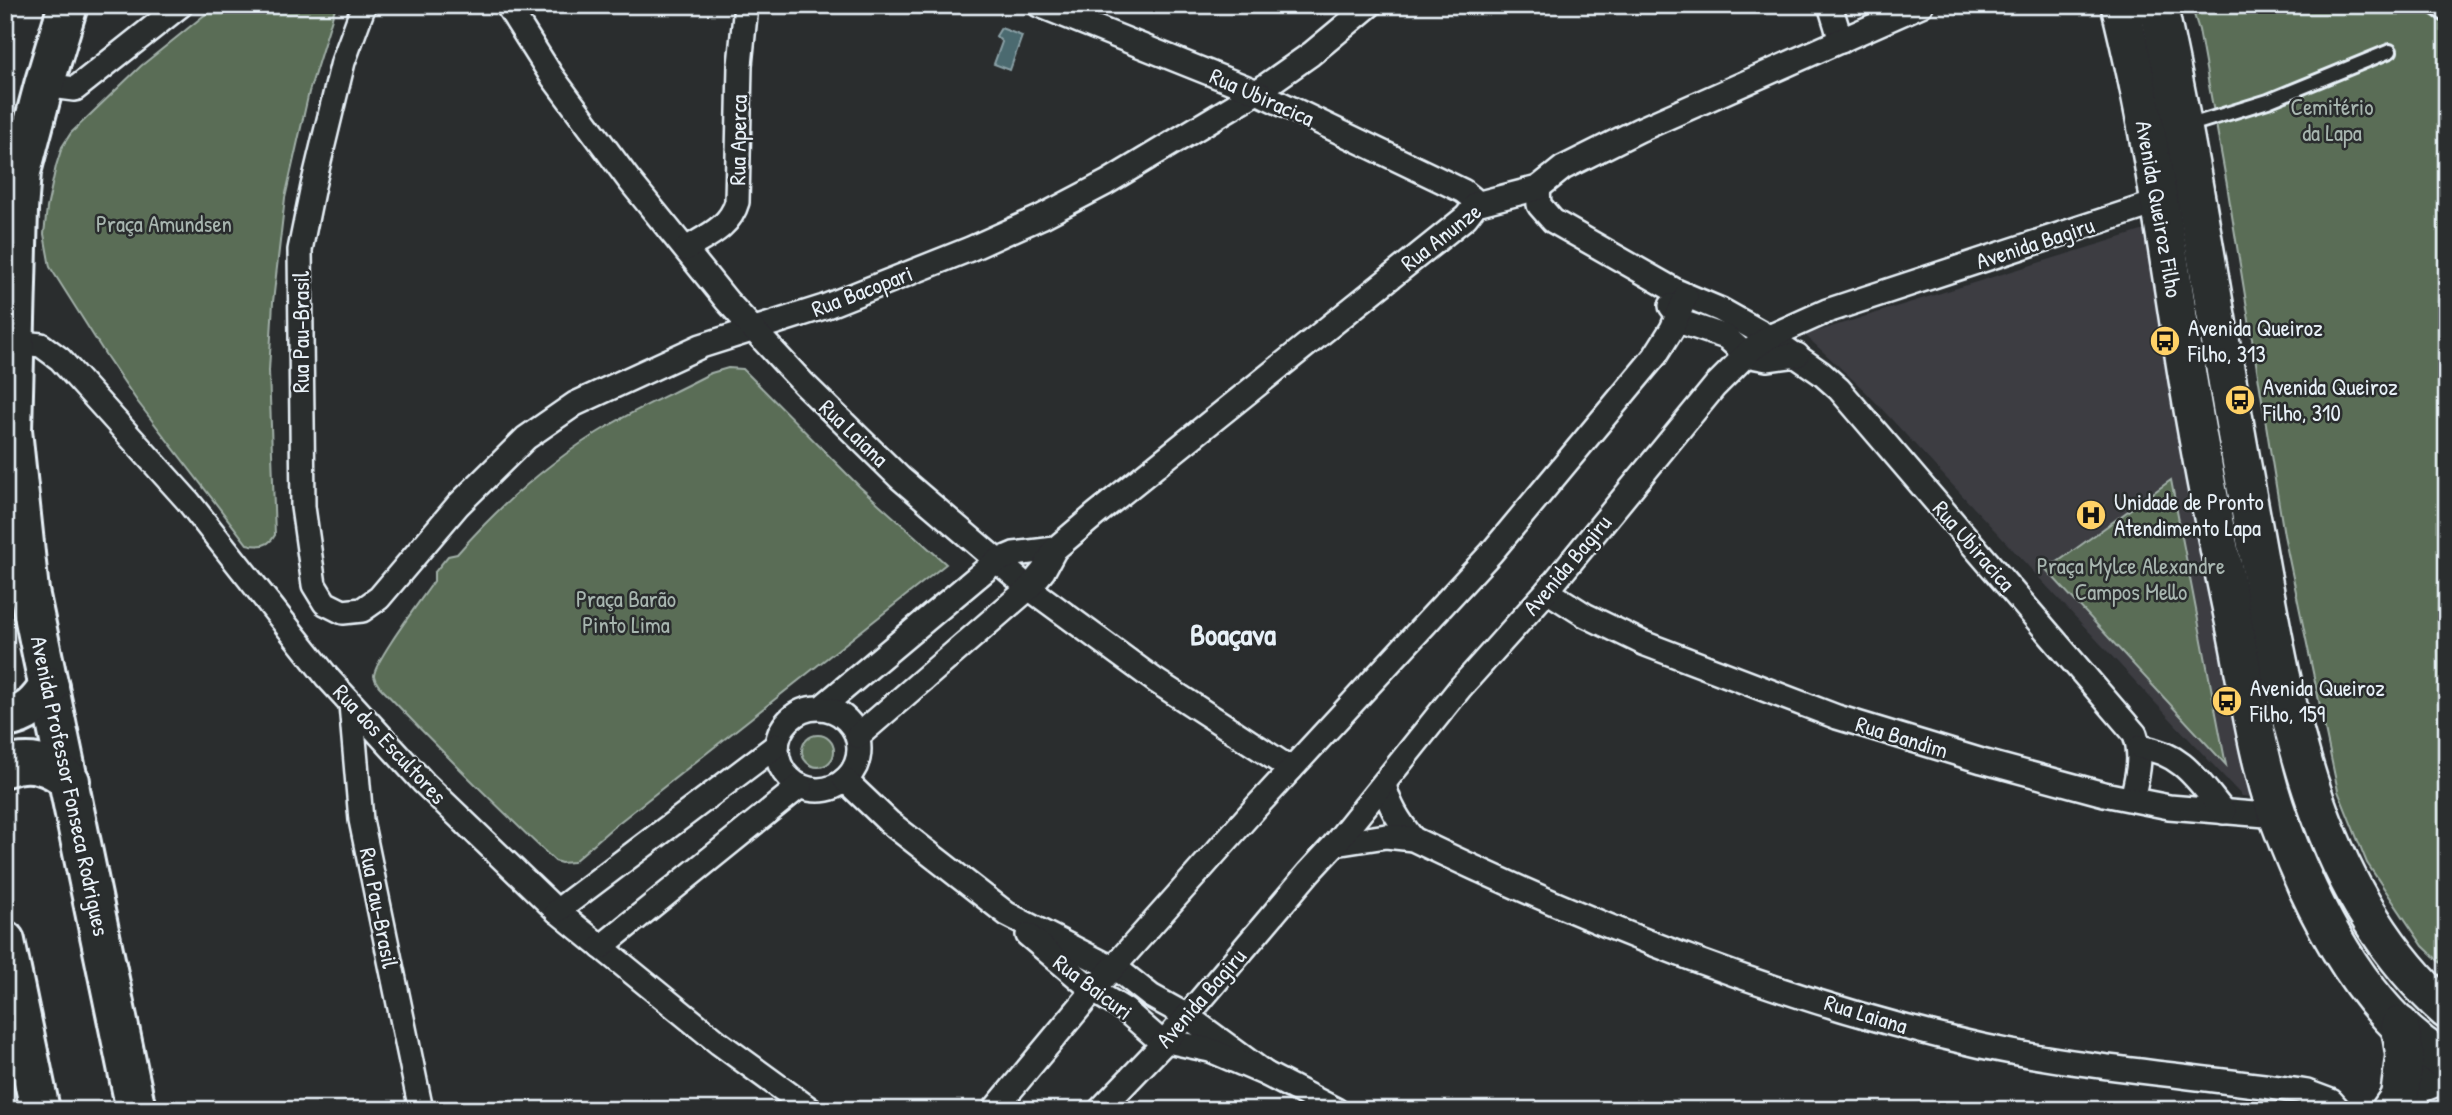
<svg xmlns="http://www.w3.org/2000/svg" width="2452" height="1115" viewBox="0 0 2452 1115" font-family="'Patrick Hand',sans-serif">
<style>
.built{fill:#3c3c42}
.green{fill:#5a6d57;stroke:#a1afa8;stroke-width:2}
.water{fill:#4c6a6f;stroke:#8aa0a6;stroke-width:2}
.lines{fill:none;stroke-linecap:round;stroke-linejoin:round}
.lane-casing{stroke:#e8f1f8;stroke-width:18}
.street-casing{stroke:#e8f1f8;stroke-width:28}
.secondary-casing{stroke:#e8f1f8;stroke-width:38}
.primary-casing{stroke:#e8f1f8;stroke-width:42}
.highway-casing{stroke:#e8f1f8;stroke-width:44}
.lane{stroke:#2a2d2e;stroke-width:12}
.street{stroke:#2a2d2e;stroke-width:23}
.secondary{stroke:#2a2d2e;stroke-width:33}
.primary{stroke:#2a2d2e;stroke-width:37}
.highway{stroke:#2a2d2e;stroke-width:38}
.labels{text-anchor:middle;stroke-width:5;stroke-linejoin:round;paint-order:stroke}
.street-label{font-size:23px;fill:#e8f1f8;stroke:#2a2d2e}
.park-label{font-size:23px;fill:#a8b6b0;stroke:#2a2d2e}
.poi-label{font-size:23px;fill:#e8f1f8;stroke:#2a2d2e;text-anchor:start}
.district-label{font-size:30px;font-weight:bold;fill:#e8f1f8;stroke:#2a2d2e}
</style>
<rect width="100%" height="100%" fill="#2a2d2e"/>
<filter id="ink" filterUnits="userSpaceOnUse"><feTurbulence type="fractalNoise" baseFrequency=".0143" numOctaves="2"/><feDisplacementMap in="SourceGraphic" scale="14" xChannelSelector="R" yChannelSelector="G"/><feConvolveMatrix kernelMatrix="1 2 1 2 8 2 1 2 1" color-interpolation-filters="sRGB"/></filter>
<g filter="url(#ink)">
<polygon class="built" points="2148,229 2267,798 2242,796 1866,392 1805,335"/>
<g class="green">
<path d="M217 5H336L309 92 285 198 273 302 269 371 275 535C269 547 258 547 247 544L137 401 107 357 50 267 44 234 47 208 56 166 62 147 71 133 141 66Z"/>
<polygon points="2191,5 2447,5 2447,969 2423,946 2367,863 2338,791 2284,535 2227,185 2199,30"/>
<path d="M728 368 743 369 860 487 946 564 612 828 573 862 561 863 555 861C494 804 436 746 379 686 377 683 375 681 374 676 374 661 424 596 434 581V573L448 556 457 554C501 504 552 459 610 425 642 406 677 391 711 373Z"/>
<polygon points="2171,480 2226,765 2039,562 2056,563"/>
<circle cx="818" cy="751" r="16"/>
</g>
<polygon class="water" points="1001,28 1022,36 1010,70 994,64 1002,42 996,36"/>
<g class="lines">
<g class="lane-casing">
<g id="lane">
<polyline points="2431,5 2447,16"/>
<polyline points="2187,126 2268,101 2390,51"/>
</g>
</g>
<g class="street-casing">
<g id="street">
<polyline points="364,5 343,62 313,186 300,250 303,507 314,585 325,603 343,612 362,610 379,598 458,505 526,438 575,404 701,346 824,307 970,249 1041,217 1106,183 1257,92 1311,54 1370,5"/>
<polyline points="507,5 551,75 629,180 727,301 804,384 900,478 1029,588 1156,681 1291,769"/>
<polyline points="1039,5 1257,92 1463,191 1472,198 1476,204"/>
<polyline points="1830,5 1841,41"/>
<polyline points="44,85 75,89 181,5"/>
<path d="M1538 188 1539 205 1553 221 1676 291 1721 310 1769 337 1821 373 1839 389 2135 734C2143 757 2137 777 2132 799"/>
<path d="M686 249C707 236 730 227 737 202L740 65 746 5"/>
<polyline points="1671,306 1684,323 1726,337 1746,355 1767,359 1797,355"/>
<polyline points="14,342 41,345 60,359 188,501 327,677 424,783 557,911 719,1043 811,1110"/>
<polyline points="1547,591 1585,615 1643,643 1837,717 1982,761 2104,794 2169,807 2278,816"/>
<polyline points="351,704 361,820 421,1110"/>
<polyline points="822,707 995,562 1014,554 1055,549"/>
<circle cx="818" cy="749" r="41"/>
<polyline points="858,736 1029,588 1043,571 1055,549 1095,515 1466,217 1476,204 1538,188 1563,168 1639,130 1921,5"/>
<path d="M2140 747C2184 754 2197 780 2224 812"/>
<polyline points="845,780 889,822 1007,914 1122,973 1151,996 1187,1016 1266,1074"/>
<path d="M1384 784C1389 806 1399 821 1413 839"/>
<path d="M1335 844 1386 836 1413 839C1595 926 1785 1002 1982 1046 2089 1069 2199 1076 2307 1092L2331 1101 2339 1110"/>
<polyline points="557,911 777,745"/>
<polyline points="1028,935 1094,991 1125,1010 1158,1039 1210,1050 1266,1074 1336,1110"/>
<polyline points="601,947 800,786"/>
<polyline points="994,1110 1103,979 1257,806 1491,553 1655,356 1672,329 1686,296"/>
<polyline points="1100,1110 1165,1042 1309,872 1335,844 1460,688 1547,591 1715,386 1751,350 1769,337 1827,311 2159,202"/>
</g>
</g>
<g class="secondary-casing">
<polyline id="secondary" points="2388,1110 2400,1093 2447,1075"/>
</g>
<g class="primary-casing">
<g id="primary">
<path d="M2120 5C2150 124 2167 247 2186 368 2200 454 2217 540 2235 625 2248 688 2257 758 2279 819 2311 906 2363 1014 2447 1062"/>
<path d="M2158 5C2194 167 2217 331 2247 493 2281 672 2302 881 2447 1010"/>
<polyline points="2400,1093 2405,1055 2400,1025"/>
</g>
</g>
<g class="highway-casing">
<g id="highway">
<polyline points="68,5 44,85 21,172 18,210 12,430 29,591 136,1110"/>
<path d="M5 718C27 715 38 704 49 686"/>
<path d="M5 767C30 758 50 764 70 781"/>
<polyline points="5,941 40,1110"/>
</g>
</g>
<use href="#lane" class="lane"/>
<use href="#street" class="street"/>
<use href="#secondary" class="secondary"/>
<use href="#primary" class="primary"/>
<use href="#highway" class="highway"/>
</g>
</g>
<defs>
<g id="bus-disc" transform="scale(1.575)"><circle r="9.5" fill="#ffd166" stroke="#2a2d2e"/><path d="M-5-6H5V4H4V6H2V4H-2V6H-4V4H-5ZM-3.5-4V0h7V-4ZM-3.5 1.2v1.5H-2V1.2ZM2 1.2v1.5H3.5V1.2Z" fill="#111"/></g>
<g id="hospital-disc" transform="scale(1.575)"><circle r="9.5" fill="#ffd166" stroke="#2a2d2e"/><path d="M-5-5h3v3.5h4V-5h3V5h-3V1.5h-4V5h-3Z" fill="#111"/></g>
</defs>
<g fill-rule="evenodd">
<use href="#bus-disc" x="2165" y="341"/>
<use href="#bus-disc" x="2240" y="400"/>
<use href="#hospital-disc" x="2091" y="515"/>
<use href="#bus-disc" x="2227" y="701"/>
</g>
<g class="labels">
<g class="street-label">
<text transform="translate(1262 97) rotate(24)" y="8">Rua Ubiracica</text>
<text transform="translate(738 140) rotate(-89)" y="8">Rua Aperca</text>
<text transform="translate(2159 209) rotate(80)" y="8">Avenida Queiroz Filho</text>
<text transform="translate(1441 237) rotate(-38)" y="8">Rua Anunze</text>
<text transform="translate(2035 243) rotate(-18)" y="8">Avenida Bagiru</text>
<text transform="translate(862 291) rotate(-21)" y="8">Rua Bacopari</text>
<text transform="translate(301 332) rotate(-90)" y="8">Rua Pau-Brasil</text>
<text transform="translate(854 433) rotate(44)" y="8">Rua Laiana</text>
<text transform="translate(1974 546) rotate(49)" y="8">Rua Ubiracica</text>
<text transform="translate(1567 565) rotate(-50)" y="8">Avenida Bagiru</text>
<text transform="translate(1902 737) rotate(17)" y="8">Rua Bandim</text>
<text transform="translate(390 744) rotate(47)" y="8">Rua dos Escultores</text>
<text transform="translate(70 786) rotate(78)" y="8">Avenida Professor Fonseca Rodrigues</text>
<text transform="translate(379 908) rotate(79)" y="8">Rua Pau-Brasil</text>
<text transform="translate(1093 987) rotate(37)" y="8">Rua Baicuri</text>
<text transform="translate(1201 998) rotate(-49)" y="8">Avenida Bagiru</text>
<text transform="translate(1866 1014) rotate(17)" y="8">Rua Laiana</text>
</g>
<g class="park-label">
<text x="2332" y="115">Cemitério<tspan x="2332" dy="26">da Lapa</tspan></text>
<text x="164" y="232">Praça Amundsen</text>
<text x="2131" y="574">Praça Mylce Alexandre<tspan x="2131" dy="26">Campos Mello</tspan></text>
<text x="626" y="607">Praça Barão<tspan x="626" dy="26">Pinto Lima</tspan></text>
</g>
<g class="poi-label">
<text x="2188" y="336">Avenida Queiroz<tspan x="2188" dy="26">Filho, 313</tspan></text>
<text x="2263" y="395">Avenida Queiroz<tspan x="2263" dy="26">Filho, 310</tspan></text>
<text x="2114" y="510">Unidade de Pronto<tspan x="2114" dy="26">Atendimento Lapa</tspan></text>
<text x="2250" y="696">Avenida Queiroz<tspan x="2250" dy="26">Filho, 159</tspan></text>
</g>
<g class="district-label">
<text x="1233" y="645">Boaçava</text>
</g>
</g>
<rect width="2452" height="1115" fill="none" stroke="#2a2d2e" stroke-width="28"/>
<rect x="14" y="14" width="2424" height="1087" fill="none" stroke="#e8f1f8" stroke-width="2.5" filter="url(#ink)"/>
</svg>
